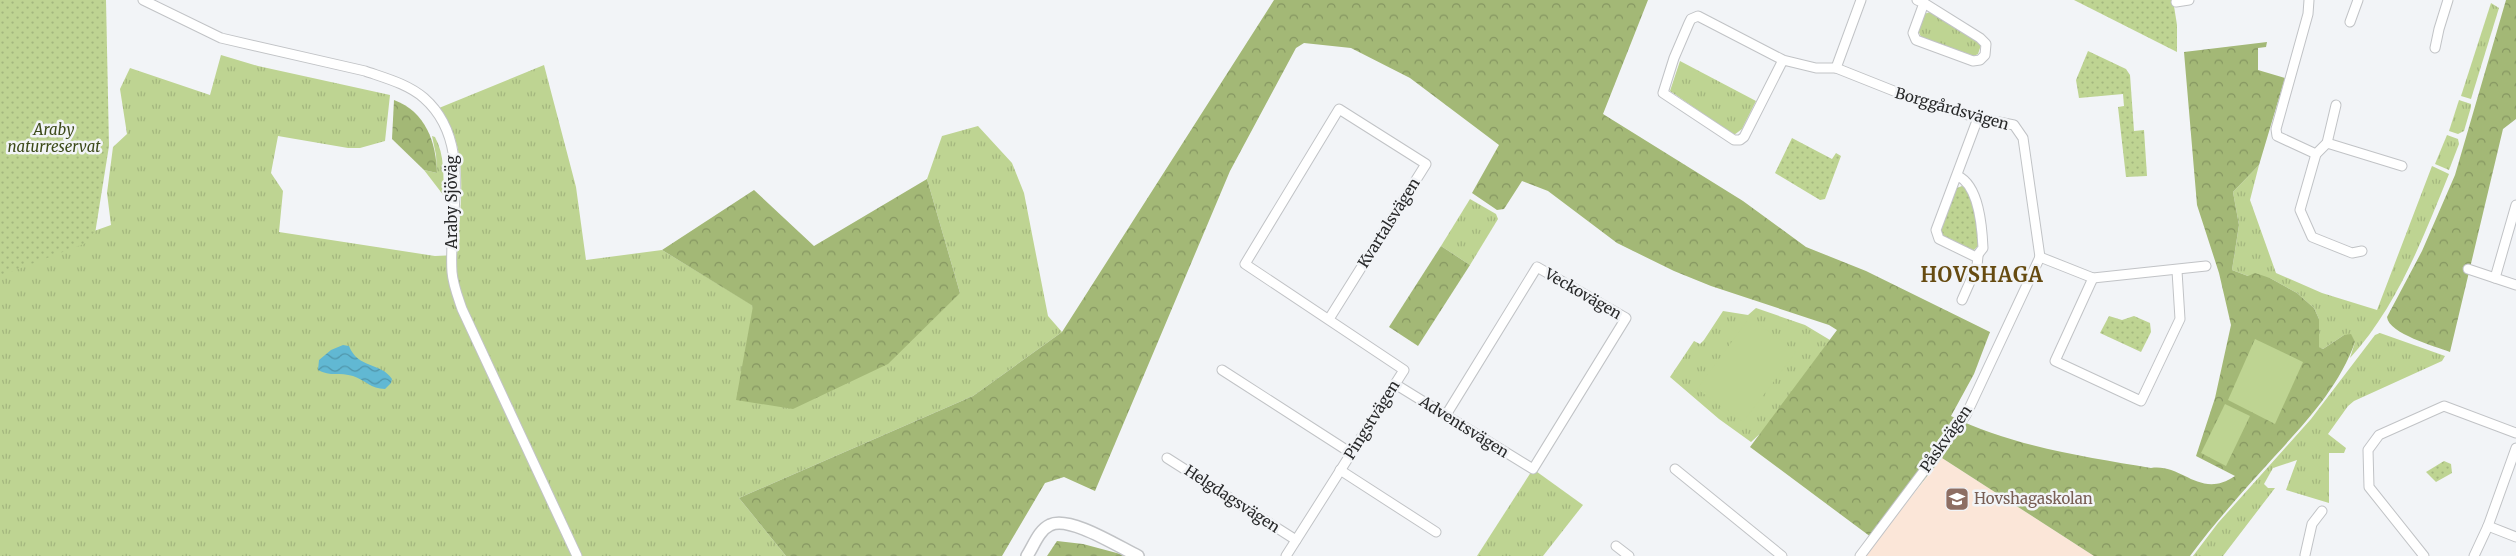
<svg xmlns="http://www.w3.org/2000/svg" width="2516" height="556" viewBox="0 0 2516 556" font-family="Merriweather,serif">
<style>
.education{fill:#fbe6d8}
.grass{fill:url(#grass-tufts)}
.forest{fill:url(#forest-crowns)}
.park{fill:url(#park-dots)}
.pitch{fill:#bed492}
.water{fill:url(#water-waves)}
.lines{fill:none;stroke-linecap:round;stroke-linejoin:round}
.street-casing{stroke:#c1c3c6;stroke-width:11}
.secondary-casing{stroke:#c1c3c6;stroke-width:14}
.street{stroke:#fff;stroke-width:9}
.secondary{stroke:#fff;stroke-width:11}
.labels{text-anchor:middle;stroke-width:5;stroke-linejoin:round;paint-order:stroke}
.street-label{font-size:15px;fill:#28292a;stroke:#f2f4f7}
.park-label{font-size:15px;font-style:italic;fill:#3c4a19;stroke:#f2f4f7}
.education-label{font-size:15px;fill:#785e54;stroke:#f2f4f7;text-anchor:start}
.district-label{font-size:20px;font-weight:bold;letter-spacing:1px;fill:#664b11;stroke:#f2f4f7}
</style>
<defs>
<pattern id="grass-tufts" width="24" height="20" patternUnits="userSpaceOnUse" patternTransform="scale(1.25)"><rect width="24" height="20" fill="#bed492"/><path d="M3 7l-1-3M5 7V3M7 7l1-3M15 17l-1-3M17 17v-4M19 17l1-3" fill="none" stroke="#a3b67e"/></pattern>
<pattern id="forest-crowns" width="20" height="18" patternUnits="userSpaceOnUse" patternTransform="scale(1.25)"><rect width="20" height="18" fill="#a3b876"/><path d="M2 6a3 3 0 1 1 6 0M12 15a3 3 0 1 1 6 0" fill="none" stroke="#859661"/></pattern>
<pattern id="park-dots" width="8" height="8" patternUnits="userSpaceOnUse" patternTransform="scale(1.25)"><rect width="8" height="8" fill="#bed492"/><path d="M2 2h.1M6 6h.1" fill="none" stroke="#a3b67e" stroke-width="1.8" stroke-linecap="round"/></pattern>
<pattern id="water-waves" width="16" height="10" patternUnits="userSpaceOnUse" patternTransform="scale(1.25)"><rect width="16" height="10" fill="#61b8d3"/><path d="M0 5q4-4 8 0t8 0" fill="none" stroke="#5096ab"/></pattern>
</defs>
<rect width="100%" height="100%" fill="#f2f4f7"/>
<polygon class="education" points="1942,458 2094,556 1864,556"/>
<g class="grass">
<polygon points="2491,3 2499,8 2471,99 2461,96"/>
<polygon points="1930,12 1979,42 1981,45 1978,54 1974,56 1921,37 1918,30 1924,14"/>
<path d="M0 46 80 236 111 225 107 193 113 147 127 134 120 89 130 68 210 95 221 55 258 66 390 95 385 141 360 148H348L278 136 271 173 283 191 279 232 435 256 457 255C459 221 466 175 456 142 453 129 446 119 439 108L544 65 576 187 586 260 662 250 754 306 748 343 960 293 927 179 942 136 978 126 1012 163 1024 193 1048 316 1062 332 973 396 739 498 786 556H0Z"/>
<polygon points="1680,61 1756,101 1742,129 1734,135 1670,91"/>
<polygon points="2459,100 2471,104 2471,107 2464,131 2458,134 2449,131"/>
<polygon points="2447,135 2458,139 2459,144 2449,170 2435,164"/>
<path d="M432 136 435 137C445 155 443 176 444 196L424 170 437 173 436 155Z"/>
<path d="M2259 165 2250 200 2276 273 2322 293 2377 310 2432 166 2449 174C2423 238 2397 307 2350 358L2355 342 2344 335 2323 349 2318 347 2319 319 2314 308 2297 293 2270 278 2248 276 2232 270 2239 225 2233 192Z"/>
<polygon points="1470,199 1496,214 1498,219 1470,265 1441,246"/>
<polygon points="1756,308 1805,325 1830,340 1764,430 1751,442 1719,419 1670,377 1694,341 1700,344 1704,340 1723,311 1748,315"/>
<polygon points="2380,333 2445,356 2442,361 2354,401 2348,406 2328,434 2346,448 2344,453 2329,453 2329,503 2286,490 2297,460 2273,468 2264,484 2268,488 2275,488 2223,556 2193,556 2218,523 2311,419 2375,335"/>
<polygon points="1533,469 1583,505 1543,556 1477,556"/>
</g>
<g class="forest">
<path d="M1274 0H1648L1603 114 1743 201 1806 247 1866 271 1990 332 1974 374 1951 416C2011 446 2086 457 2151 468 2182 463 2200 500 2235 476L2196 456 2215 398 2231 325 2219 273 2197 205 2184 52 2267 42 2266 47 2258 48V70L2285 78 2259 165 2233 192 2239 225 2232 270 2248 276 2255 273 2270 278 2297 293 2314 308 2319 319V347L2323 349 2344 335 2351 334 2355 342C2339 387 2306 422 2274 457 2245 489 2216 521 2190 556H2094L1942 458 1875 540 1750 447 1837 330 1829 325 1711 286 1674 271 1617 243 1548 191 1522 181 1504 209 1497 210 1472 193 1499 145 1410 78 1351 48 1304 43 1296 48 1230 171 1095 491 1064 477 1045 483 1002 556H786L739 498 973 396 1062 332Z"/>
<path d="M2506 0H2516V119L2503 129 2450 352C2435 346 2389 334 2387 317L2422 251 2455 175Z"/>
<path d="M394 100C426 112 436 142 437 173L424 170 392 139Z"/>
<polygon points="927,179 960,293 888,364 793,409 736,400 753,306 662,250 754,190 814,246"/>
<polygon points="1441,246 1470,265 1418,346 1389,327"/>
<polygon points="1057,541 1083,544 1128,556 1047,556"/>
</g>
<g class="park">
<polygon points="0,0 106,0 109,146 94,240 0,276"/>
<polygon points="2074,0 2173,0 2177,25 2177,52"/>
<polygon points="2088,51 2126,69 2130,75 2134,131 2144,130 2147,176 2126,177 2118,107 2124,106 2123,94 2079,98 2076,80"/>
<polygon points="1792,138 1832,159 1836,153 1841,156 1825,199 1820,200 1775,173"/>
<path d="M1962 186C1976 190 1977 231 1979 245L1973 251 1943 236 1941 230 1957 188Z"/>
<polygon points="2109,316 2122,320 2134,316 2150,323 2151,332 2141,352 2100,333"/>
<polygon points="2444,461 2451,464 2452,473 2436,482 2426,472"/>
</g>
<g class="pitch">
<polygon points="1750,317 1796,352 1743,422 1697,389"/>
<polygon points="2255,339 2303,362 2275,424 2228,400"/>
<polygon points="2225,404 2250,416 2226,466 2201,453"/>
</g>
<path class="water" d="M343 345 349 346C358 369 381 362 392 379L391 383 385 389C371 389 365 380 353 376 340 372 330 377 318 370L319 360 331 350Z"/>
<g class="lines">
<g class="street-casing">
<g id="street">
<path d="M143 0 221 38 365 71C385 78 408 84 424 98 474 142 448 215 452 272 453 285 458 297 462 309L577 556"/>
<polyline points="1917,0 1924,3 1980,38 1986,44 1985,55 1980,60 1973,61 1916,40 1913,33 1924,3"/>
<polyline points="2309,0 2308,14 2276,129 2277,136 2316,154 2327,143 2402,166"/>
<polyline points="2176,2 2189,0"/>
<polyline points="2350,22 2358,0"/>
<polyline points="2435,48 2439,29 2448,0"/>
<polyline points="1783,60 1744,137 1740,140 1734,140 1663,93 1674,58 1689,23 1691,19 1698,16 1783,60 1816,68 1836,68 1914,99 1978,118 2014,125 2023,138 2040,257"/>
<polyline points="1836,68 1861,0"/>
<polyline points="2327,143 2336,105"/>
<polyline points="2316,154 2300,210 2312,237 2352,253 2362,251"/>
<path d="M1958 176C1979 186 1982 226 1983 248L1976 257 1939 239 1936 230 1978 118"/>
<polyline points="2516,205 2495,278 2516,285"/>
<polyline points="2040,257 2093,278 2206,266"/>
<polyline points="2468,269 2495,278"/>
<polyline points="2093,278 2055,361 2141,401 2180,319 2177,271"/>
<polyline points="1962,300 1977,266 1978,256"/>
<polyline points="1222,370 1351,453"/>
<polyline points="1395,384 1533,469 1626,318 1537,267 1446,415"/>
<polyline points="1167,458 1296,540"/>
<polyline points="1675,469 1782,556"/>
<polyline points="1340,470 1436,532"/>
<polyline points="2488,526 2516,537"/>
<polyline points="1616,546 1629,556"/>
<polyline points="2305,555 2312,524 2322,511"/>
<polyline points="1286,556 1404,370 1245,264 1339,109 1426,164 1329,319"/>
<polyline points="1860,556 1966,415 2040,257"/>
<polyline points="2424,556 2369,487 2368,450 2379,435 2444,406 2516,433"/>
<polyline points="2474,556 2488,526 2516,448"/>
</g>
</g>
<g class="secondary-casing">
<path id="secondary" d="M1027 556C1034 545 1039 530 1050 525 1069 515 1119 547 1138 556"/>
</g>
<use href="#street" class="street"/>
<use href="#secondary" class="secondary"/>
</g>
<defs>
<g id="school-square" transform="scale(1.25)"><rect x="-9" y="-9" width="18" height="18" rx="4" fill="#8d6e63" stroke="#f2f4f7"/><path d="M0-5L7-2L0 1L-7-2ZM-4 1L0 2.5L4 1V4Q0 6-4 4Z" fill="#fff"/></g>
</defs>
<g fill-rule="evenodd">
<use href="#school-square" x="1957" y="499"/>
</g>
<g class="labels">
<g class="street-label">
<text transform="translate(1952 109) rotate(16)" y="5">Borggårdsvägen</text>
<text transform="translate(452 202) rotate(-90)" y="5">Araby Sjöväg</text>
<text transform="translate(1389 223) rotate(-58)" y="5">Kvartalsvägen</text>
<text transform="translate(1583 294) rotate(30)" y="5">Veckovägen</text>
<text transform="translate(1372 420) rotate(-58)" y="5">Pingstvägen</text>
<text transform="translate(1464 427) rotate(32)" y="5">Adventsvägen</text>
<text transform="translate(1946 439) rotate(-55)" y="5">Påskvägen</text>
<text transform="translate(1232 499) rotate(33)" y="5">Helgdagsvägen</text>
</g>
<g class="park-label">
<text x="54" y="135">Araby<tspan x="54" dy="17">naturreservat</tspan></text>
</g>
<g class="education-label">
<text x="1974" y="504">Hovshagaskolan</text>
</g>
<g class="district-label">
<text x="1982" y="282">HOVSHAGA</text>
</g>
</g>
</svg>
